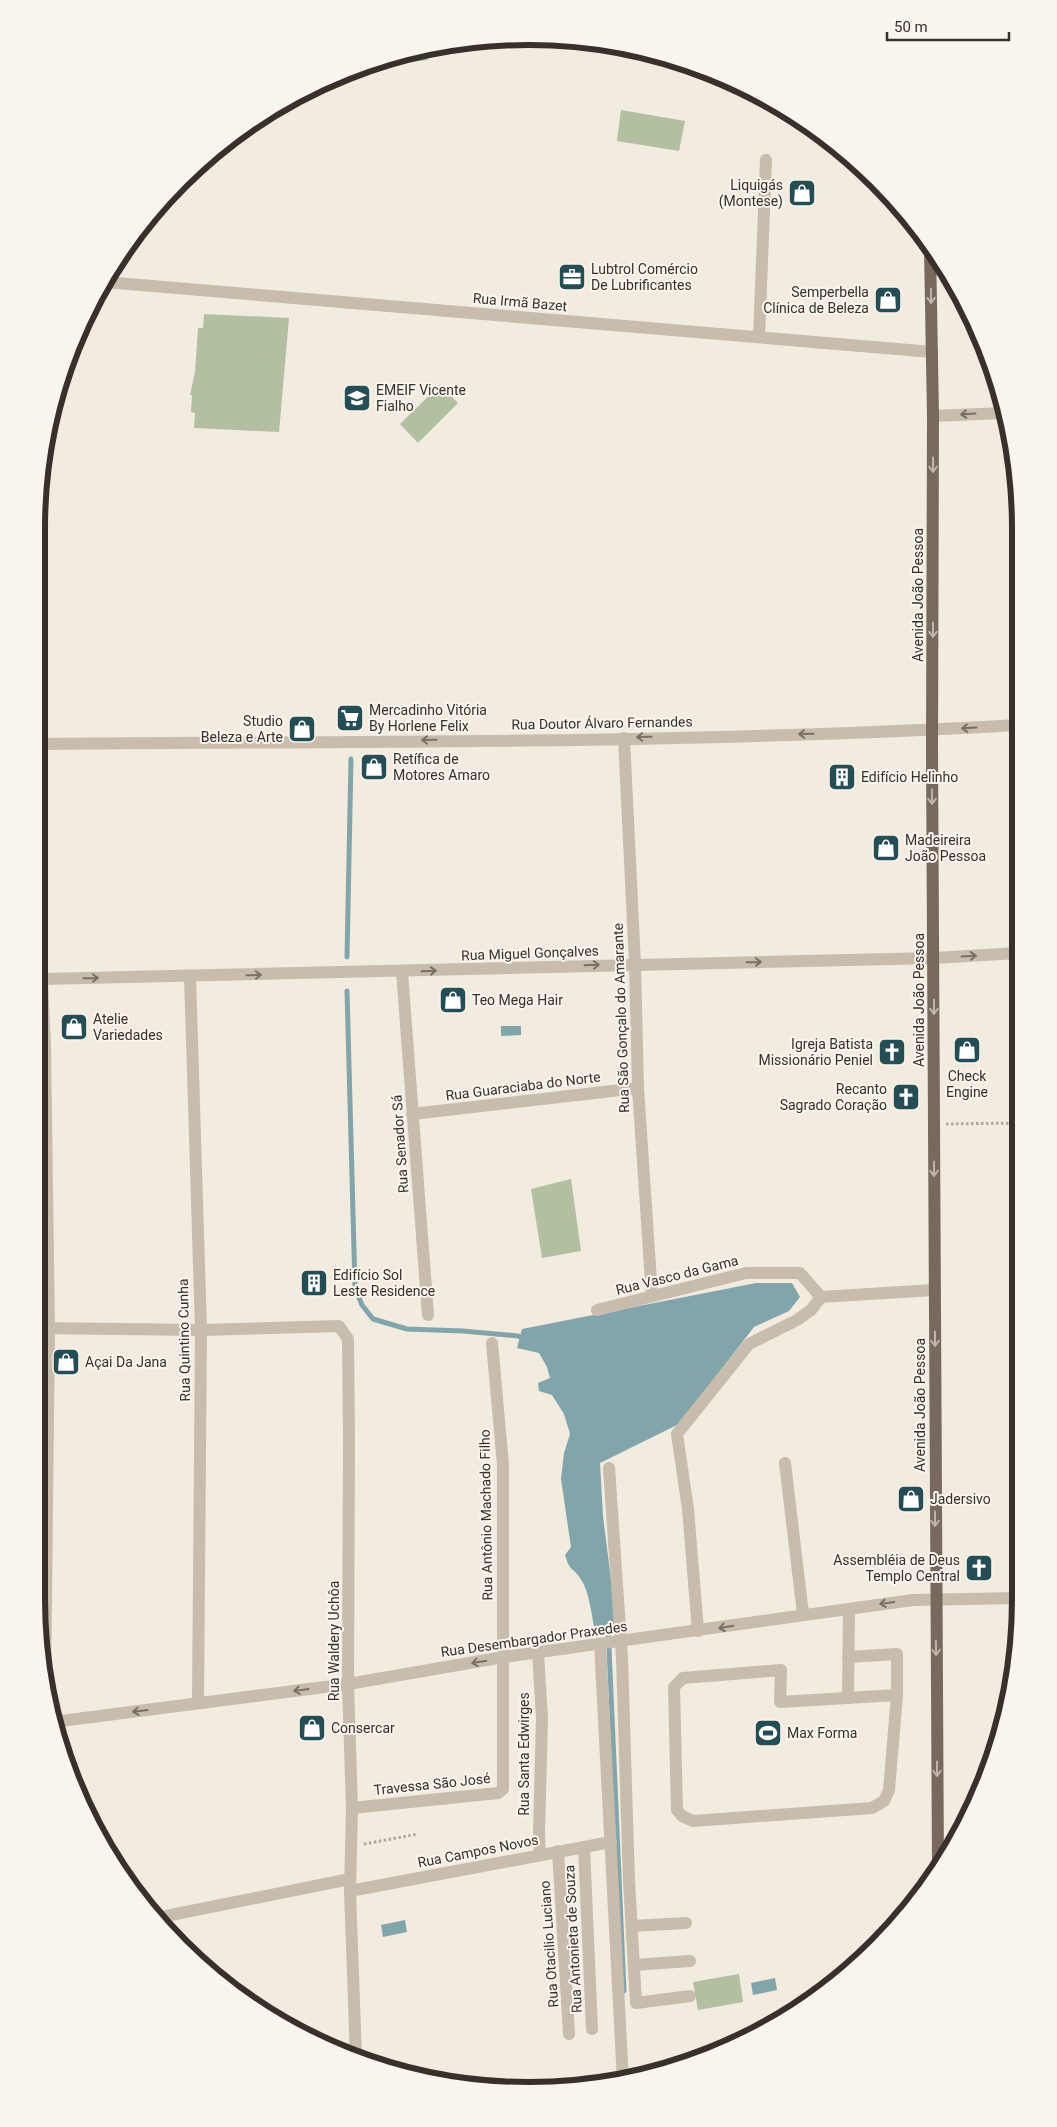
<svg xmlns="http://www.w3.org/2000/svg" width="1057" height="2127" viewBox="0 0 1057 2127" font-family="Roboto,sans-serif">
<style>
.green{fill:#b2bfa1}
.water{fill:#82a5ab}
.lines{fill:none;stroke-linecap:round;stroke-linejoin:round}
.stream{stroke:#82a5ab;stroke-width:5}
.path{stroke:#b4a697;stroke-width:3;stroke-dasharray:2.5 2.5;stroke-linecap:butt}
.minor{stroke:#c8bcad;stroke-width:12}
.major{stroke:#77695e;stroke-width:12}
.oneway{stroke:#beb5ac}
.oneway2{stroke:#786f66}
.labels{text-anchor:middle;stroke-width:4;stroke-linejoin:round;paint-order:stroke}
.poi-label{font-size:14px;fill:#37302b;stroke:#f9f4ec;text-anchor:start}
.street-label{font-size:14px;fill:#37302b;stroke:#f9f4ec}
.rim{fill:none;stroke:#37302b;stroke-width:6}
</style>
<rect width="100%" height="100%" fill="#f1ebe0"/>
<g class="green">
<polygon points="426,49 428,60 384,65 383,59"/>
<polygon points="621,110 685,121 679,151 617,141"/>
<polygon points="204,314 289,318 279,432 194,428 195,413 191,412 192,395 190,395 195,372 198,328 203,328"/>
<polygon points="440,385 458,403 418,443 400,424"/>
<polygon points="571,1179 581,1251 542,1258 531,1189"/>
<polygon points="739,1974 743,2002 698,2010 693,1982"/>
</g>
<g class="water">
<polygon points="501,1026 521,1026 521,1035 501,1036"/>
<path d="M756 1283H792L800 1297 789 1311 754 1327 679 1424 600 1463 603 1516 617 1628 595 1631C591 1614 590 1592 580 1578 572 1566 570 1572 565 1555L571 1547 561 1479 564 1453 570 1434 564 1414 552 1395 539 1391 538 1383 550 1378 547 1367 539 1353 517 1348 522 1329Z"/>
<polygon points="405,1920 407,1932 383,1937 381,1925"/>
<polygon points="775,1978 777,1990 753,1995 751,1983"/>
</g>
<g class="lines">
<g class="stream">
<polyline points="347,957 351,759"/>
<polyline points="347,991 355,1287 362,1305 373,1319 407,1329 463,1331 518,1336 525,1339"/>
<polyline points="608,1625 624,1991"/>
</g>
<g class="path">
<polyline points="946,1124 1018,1123"/>
<polyline points="364,1844 418,1834"/>
</g>
<g class="minor">
<polyline points="105,282 932,352"/>
<polyline points="759,337 766,160"/>
<polyline points="933,416 1003,413"/>
<polyline points="624,738 635,964 638,1088 652,1296"/>
<path d="M37 744C364 741 691 744 1017 725"/>
<polyline points="37,923 42,979 45,1046 49,1328 45,1688"/>
<polyline points="402,972 428,1315"/>
<polyline points="190,976 201,1330 198,1703"/>
<polyline points="42,979 934,958 1018,953"/>
<polyline points="412,1114 638,1088"/>
<polyline points="597,1310 746,1273 800,1273 821,1297 934,1290"/>
<polyline points="37,1328 201,1330 339,1326 348,1339 349,1439 348,1684 352,1808 350,1891 356,2058"/>
<polyline points="785,1463 803,1614"/>
<polyline points="609,1468 622,1658 629,1881 636,2003 690,1996"/>
<polyline points="698,1631 688,1509 677,1434 749,1344 797,1320 811,1310 821,1297"/>
<polyline points="600,1644 623,2081"/>
<polyline points="538,1653 542,1718 539,1832 540,1855"/>
<polyline points="848,1657 897,1654 897,1695 889,1790 884,1801 872,1808 693,1821 682,1816 677,1810 674,1687 683,1678 781,1670 780,1702 897,1695"/>
<polyline points="848,1698 849,1609"/>
<polyline points="53,1722 348,1684 504,1657 913,1600 1020,1598"/>
<polyline points="352,1808 498,1793 503,1789 503,1465 492,1343"/>
<polyline points="584,1847 592,2029"/>
<polyline points="558,1851 569,2034"/>
<polyline points="350,1891 611,1842"/>
<polyline points="156,1918 350,1879"/>
<polyline points="632,1926 686,1923"/>
<polyline points="634,1965 690,1961"/>
</g>
<polyline class="major" points="930,248 933,416 932,751 938,1872"/>
</g>
<defs><path id="oneway-shaft" d="M-6 0H5M1.5-3L5.5 0L1.5 3" fill="none" stroke-width="1.6" stroke-linecap="round" stroke-linejoin="round" transform="scale(1.25)"/></defs>
<g class="oneway">
<use href="#oneway-shaft" transform="translate(931 296) rotate(89)"/>
<use href="#oneway-shaft" transform="translate(933 465) rotate(90)"/>
<use href="#oneway-shaft" transform="translate(933 630) rotate(90)"/>
<use href="#oneway-shaft" transform="translate(932 797) rotate(89)"/>
<use href="#oneway-shaft" transform="translate(934 1007) rotate(90)"/>
<use href="#oneway-shaft" transform="translate(934 1169) rotate(90)"/>
<use href="#oneway-shaft" transform="translate(935 1339) rotate(90)"/>
<use href="#oneway-shaft" transform="translate(935 1519) rotate(90)"/>
<use href="#oneway-shaft" transform="translate(936 1648) rotate(89)"/>
<use href="#oneway-shaft" transform="translate(937 1769) rotate(90)"/>
</g>
<g class="oneway2">
<use href="#oneway-shaft" transform="translate(968 414) rotate(177)"/>
<use href="#oneway-shaft" transform="translate(969 728) rotate(177)"/>
<use href="#oneway-shaft" transform="translate(806 734) rotate(179)"/>
<use href="#oneway-shaft" transform="translate(644 737) rotate(179)"/>
<use href="#oneway-shaft" transform="translate(429 740) rotate(179)"/>
<use href="#oneway-shaft" transform="translate(969 956) rotate(-3)"/>
<use href="#oneway-shaft" transform="translate(754 962) rotate(-1)"/>
<use href="#oneway-shaft" transform="translate(592 965) rotate(-2)"/>
<use href="#oneway-shaft" transform="translate(429 971) rotate(-2)"/>
<use href="#oneway-shaft" transform="translate(254 975) rotate(-1)"/>
<use href="#oneway-shaft" transform="translate(91 978) rotate(-1)"/>
<use href="#oneway-shaft" transform="translate(887 1603) rotate(172)"/>
<use href="#oneway-shaft" transform="translate(726 1627) rotate(171)"/>
<use href="#oneway-shaft" transform="translate(479 1662) rotate(170)"/>
<use href="#oneway-shaft" transform="translate(301 1690) rotate(172)"/>
<use href="#oneway-shaft" transform="translate(140 1711) rotate(173)"/>
</g>
<defs>
<g id="shop-square" transform="scale(1.4375)"><rect x="-9" y="-9" width="18" height="18" rx="4" fill="#244d55" stroke="#f9f4ec"/><path d="M-5-2.5h2.3a2.7 3.5 0 0 1 5.4 0H5L5.5 6h-11ZM-1.5-2.5h3a1.5 2.3 0 0 0-3 0Z" fill="#fff"/></g>
<g id="office-square" transform="scale(1.4375)"><rect x="-9" y="-9" width="18" height="18" rx="4" fill="#244d55" stroke="#f9f4ec"/><path d="M-6-3h4V-5.5h4V-3h4V5H-6ZM-1-4.5V-3h2v-1.5ZM-6 0V1H6V0Z" fill="#fff"/></g>
<g id="school-square" transform="scale(1.4375)"><rect x="-9" y="-9" width="18" height="18" rx="4" fill="#244d55" stroke="#f9f4ec"/><path d="M0-5L7-2L0 1L-7-2ZM-4 1L0 2.5L4 1V4Q0 6-4 4Z" fill="#fff"/></g>
<g id="supermarket-square" transform="scale(1.4375)"><rect x="-9" y="-9" width="18" height="18" rx="4" fill="#244d55" stroke="#f9f4ec"/><path d="M-6-5.5h2.5l.6 2H6L4.5 2H-2.5L-4.4-4H-6ZM-1.5 3.2a1.3 1.3 0 1 0 .1 0ZM3 3.2a1.3 1.3 0 1 0 .1 0Z" fill="#fff"/></g>
<g id="building-square" transform="scale(1.4375)"><rect x="-9" y="-9" width="18" height="18" rx="4" fill="#244d55" stroke="#f9f4ec"/><path d="M-4-6H4V6H1V3H-1V6H-4ZM-2.5-4.3h1.7v1.8h-1.7ZM.8-4.3h1.7v1.8H.8ZM-2.5-1h1.7V.8h-1.7ZM.8-1h1.7V.8H.8Z" fill="#fff"/></g>
<g id="church-square" transform="scale(1.4375)"><rect x="-9" y="-9" width="18" height="18" rx="4" fill="#244d55" stroke="#f9f4ec"/><path d="M-1.2-6h2.4v3.5h3.3v2.4h-3.3V6h-2.4V-.1h-3.3v-2.4h3.3Z" fill="#fff"/></g>
<g id="stadium-square" transform="scale(1.4375)"><rect x="-9" y="-9" width="18" height="18" rx="4" fill="#244d55" stroke="#f9f4ec"/><path d="M0-5a6.5 5 0 1 0 0 10a6.5 5 0 1 0 0-10ZM-3.5-1.8h7v3.6h-7Z" fill="#fff"/></g>
</defs>
<g fill-rule="evenodd">
<use href="#shop-square" x="802" y="193"/>
<use href="#office-square" x="572" y="277"/>
<use href="#shop-square" x="888" y="300"/>
<use href="#school-square" x="357" y="398"/>
<use href="#supermarket-square" x="350" y="718"/>
<use href="#shop-square" x="302" y="729"/>
<use href="#shop-square" x="374" y="767"/>
<use href="#building-square" x="842" y="777"/>
<use href="#shop-square" x="886" y="848"/>
<use href="#shop-square" x="453" y="1000"/>
<use href="#shop-square" x="74" y="1027"/>
<use href="#shop-square" x="967" y="1050"/>
<use href="#church-square" x="892" y="1052"/>
<use href="#church-square" x="906" y="1097"/>
<use href="#building-square" x="314" y="1283"/>
<use href="#shop-square" x="66" y="1362"/>
<use href="#shop-square" x="911" y="1499"/>
<use href="#church-square" x="979" y="1568"/>
<use href="#shop-square" x="312" y="1728"/>
<use href="#stadium-square" x="768" y="1733"/>
</g>
<g class="labels">
<g class="poi-label">
<text x="783" y="190" text-anchor="end">Liquigás<tspan x="783" dy="16">(Montese)</tspan></text>
<text x="591" y="274">Lubtrol Comércio<tspan x="591" dy="16">De Lubrificantes</tspan></text>
<text x="869" y="297" text-anchor="end">Semperbella<tspan x="869" dy="16">Clínica de Beleza</tspan></text>
<text x="376" y="395">EMEIF Vicente<tspan x="376" dy="16">Fialho</tspan></text>
<text x="369" y="715">Mercadinho Vitória<tspan x="369" dy="16">By Horlene Felix</tspan></text>
<text x="283" y="726" text-anchor="end">Studio<tspan x="283" dy="16">Beleza e Arte</tspan></text>
<text x="393" y="764">Retífica de<tspan x="393" dy="16">Motores Amaro</tspan></text>
<text x="861" y="782">Edifício Helinho</text>
<text x="905" y="845">Madeireira<tspan x="905" dy="16">João Pessoa</tspan></text>
<text x="472" y="1005">Teo Mega Hair</text>
<text x="93" y="1024">Atelie<tspan x="93" dy="16">Variedades</tspan></text>
<text x="873" y="1049" text-anchor="end">Igreja Batista<tspan x="873" dy="16">Missionário Peniel</tspan></text>
<text x="967" y="1081" text-anchor="middle">Check<tspan x="967" dy="16">Engine</tspan></text>
<text x="887" y="1094" text-anchor="end">Recanto<tspan x="887" dy="16">Sagrado Coração</tspan></text>
<text x="333" y="1280">Edifício Sol<tspan x="333" dy="16">Leste Residence</tspan></text>
<text x="85" y="1367">Açai Da Jana</text>
<text x="930" y="1504">Jadersivo</text>
<text x="960" y="1565" text-anchor="end">Assembléia de Deus<tspan x="960" dy="16">Templo Central</tspan></text>
<text x="331" y="1733">Consercar</text>
<text x="787" y="1738">Max Forma</text>
</g>
<g class="street-label">
<text transform="translate(520 302) rotate(5)" y="5">Rua Irmã Bazet</text>
<text transform="translate(918 595) rotate(-90)" y="5">Avenida João Pessoa</text>
<text transform="translate(602 723) rotate(-1)" y="5">Rua Doutor Álvaro Fernandes</text>
<text transform="translate(530 953) rotate(-2)" y="5">Rua Miguel Gonçalves</text>
<text transform="translate(919 1000) rotate(-90)" y="5">Avenida João Pessoa</text>
<text transform="translate(621 1018) rotate(-92)" y="5">Rua São Gonçalo do Amarante</text>
<text transform="translate(523 1086) rotate(-7)" y="5">Rua Guaraciaba do Norte</text>
<text transform="translate(400 1144) rotate(-94)" y="5">Rua Senador Sá</text>
<text transform="translate(677 1275) rotate(-14)" y="5">Rua Vasco da Gama</text>
<text transform="translate(184 1340) rotate(-91)" y="5">Rua Quintino Cunha</text>
<text transform="translate(920 1405) rotate(-90)" y="5">Avenida João Pessoa</text>
<text transform="translate(486 1515) rotate(-91)" y="5">Rua Antônio Machado Filho</text>
<text transform="translate(534 1639) rotate(-8)" y="5">Rua Desembargador Praxedes</text>
<text transform="translate(334 1641) rotate(-90)" y="5">Rua Waldery Uchôa</text>
<text transform="translate(524 1754) rotate(-90)" y="5">Rua Santa Edwirges</text>
<text transform="translate(432 1784) rotate(-6)" y="5">Travessa São José</text>
<text transform="translate(478 1851) rotate(-11)" y="5">Rua Campos Novos</text>
<text transform="translate(573 1939) rotate(-93)" y="5">Rua Antonieta de Souza</text>
<text transform="translate(549 1944) rotate(-94)" y="5">Rua Otacilio Luciano</text>
</g>
</g>
<path d="M0 0H1057V2127H0ZM528 45H529A483 483 0 0 1 1012 528V1599A483 483 0 0 1 529 2082H528A483 483 0 0 1 45 1599V528A483 483 0 0 1 528 45Z" fill="#f9f4ec" fill-rule="evenodd"/>
<path class="rim" d="M528 45H529A483 483 0 0 1 1012 528V1599A483 483 0 0 1 529 2082H528A483 483 0 0 1 45 1599V528A483 483 0 0 1 528 45Z"/>
<path d="M887 32v8h122v-8" fill="none" stroke="#37302b" stroke-width="2.5"/>
<text x="894" y="32" font-size="15" fill="#37302b" stroke="#f9f4ec" stroke-width="4" paint-order="stroke">50 m</text>
</svg>
